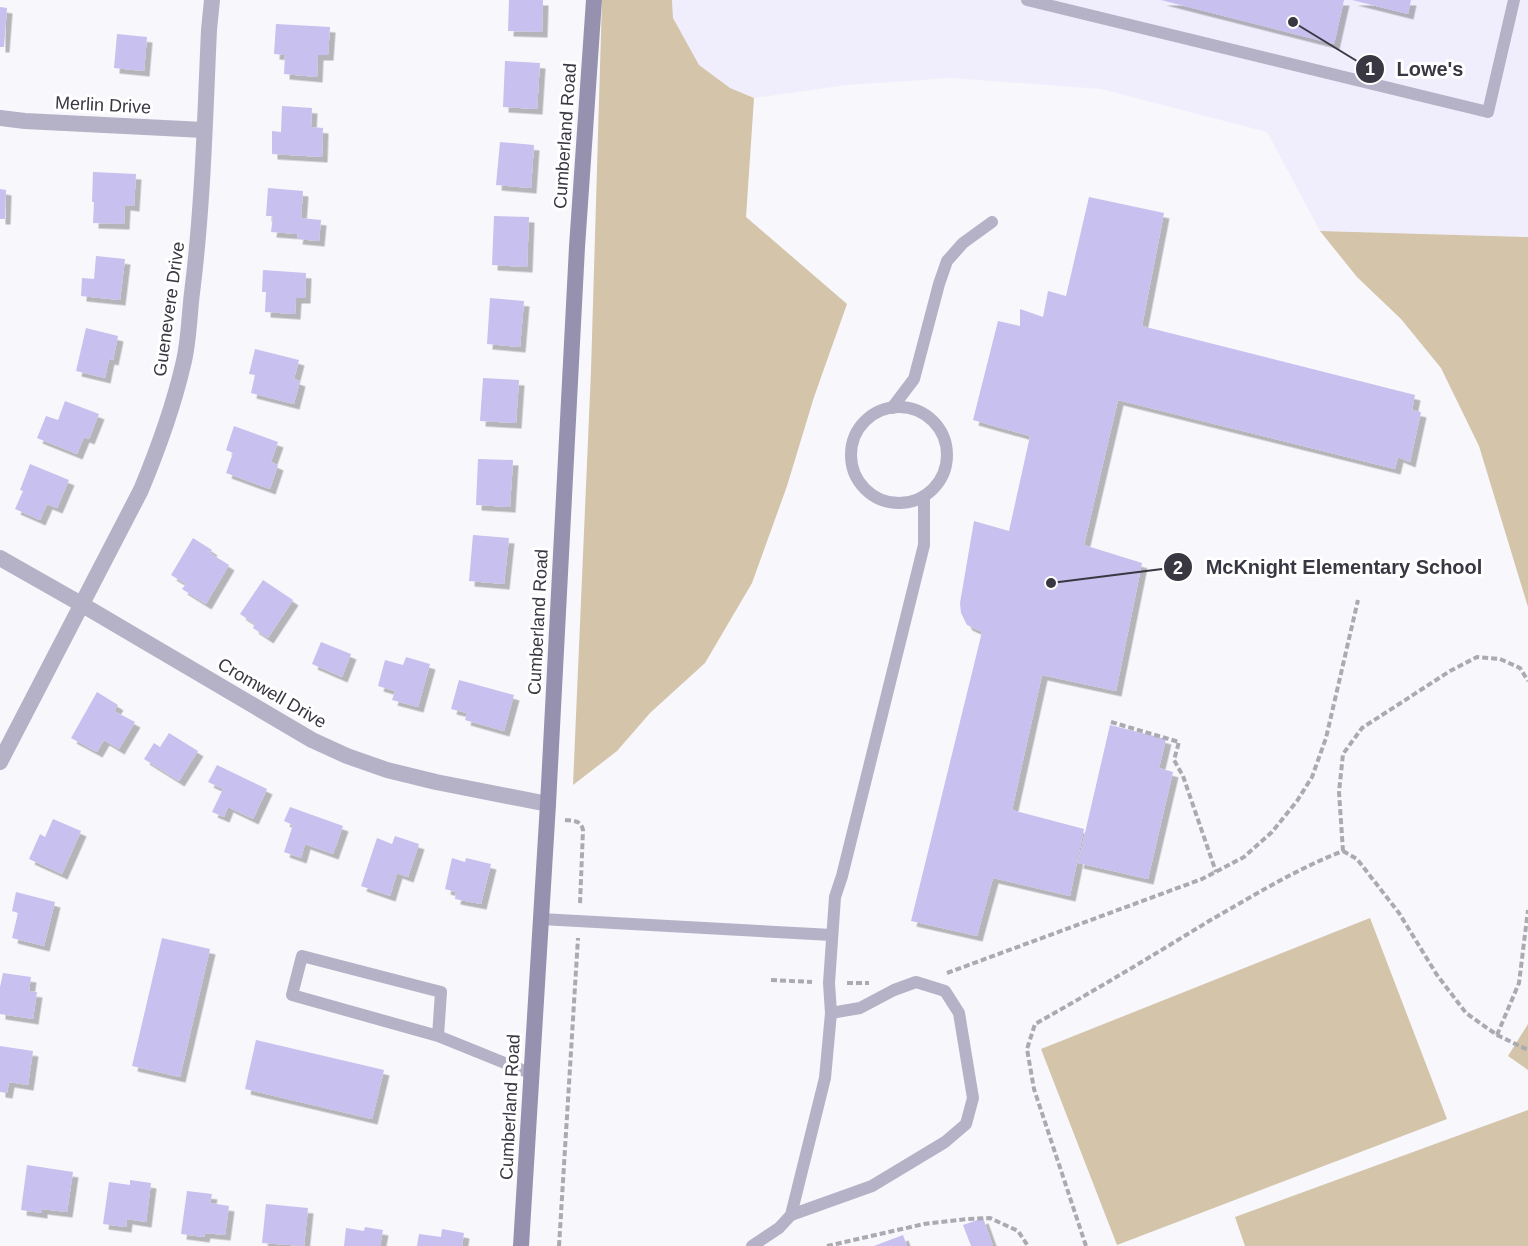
<svg xmlns="http://www.w3.org/2000/svg" width="1528" height="1246" viewBox="0 0 1528 1246" font-family="Helvetica,sans-serif">
<style>
.built{fill:#f0eefc}
.green{fill:#d3c4aa}
.building{fill:#c8c0ee;filter:url(#shadow)}
.lines{fill:none;stroke-linecap:round;stroke-linejoin:round}
.path{stroke:#abaab1;stroke-width:4;stroke-dasharray:6 3;stroke-linecap:butt}
.service{stroke:#b5b2c7;stroke-width:12}
.minor{stroke:#b5b2c7;stroke-width:16}
.secondary{stroke:#9591ae;stroke-width:16}
.labels{text-anchor:middle;stroke-width:6;stroke-linejoin:round;paint-order:stroke}
.street-label{font-size:18px;fill:#393842;stroke:#fff}
.leader{fill:none;stroke:#393842;stroke-width:2}
.callout-dot{fill:#393842;stroke:#fff;stroke-width:2}
.mark-label{font-size:18px;text-anchor:middle;font-weight:bold;fill:#fff}
.callout-label{font-size:20px;text-anchor:middle;font-weight:bold;fill:#393842;stroke:#fff;stroke-width:6;stroke-linejoin:round;paint-order:stroke}
</style>
<defs>
<filter id="shadow"><feDropShadow dx="5.5" dy="5.5" stdDeviation="0" flood-color="#0004"/></filter>
</defs>
<rect width="100%" height="100%" fill="#f7f7fc"/>
<polygon class="built" points="672,0 1528,0 1528,237 1320,231 1267,132 1101,89 951,78 847,85 754,98 730,88 699,65 673,18"/>
<g class="green">
<polygon points="602,0 672,0 673,18 699,65 730,88 754,98 746,217 847,304 814,397 787,486 752,583 705,663 650,713 617,751 573,785 591,371"/>
<polygon points="1320,231 1528,237 1528,607 1479,446 1441,368 1401,319 1357,277"/>
<polygon points="1370,918 1447,1119 1117,1245 1041,1049"/>
<polygon points="1528,1024 1528,1070 1508,1056"/>
<polygon points="1528,1110 1528,1246 1245,1246 1235,1217"/>
</g>
<g class="building">
<polygon points="509,0 543,0 542,32 508,31"/>
<polygon points="1161,0 1344,0 1334,44"/>
<polygon points="1352,0 1411,0 1408,14"/>
<polygon points="0,7 7,8 4,47 0,47"/>
<polygon points="276,24 330,27 328,55 318,55 317,77 284,74 285,55 274,54"/>
<polygon points="117,34 147,37 144,71 114,68"/>
<polygon points="505,61 540,63 537,109 503,107"/>
<polygon points="282,106 312,108 311,127 323,128 322,157 272,154 272,131 281,132"/>
<polygon points="500,142 534,145 531,188 496,185"/>
<polygon points="93,172 136,174 134,206 125,205 124,224 93,223 94,202 92,202"/>
<polygon points="268,188 303,191 301,218 321,220 319,241 297,239 298,234 271,232 273,216 266,216"/>
<polygon points="0,189 6,190 5,219 0,219"/>
<polygon points="1089,197 1164,213 1142,326 1415,395 1412,410 1421,412 1410,462 1398,457 1395,469 1118,400 1084,545 1142,563 1116,691 1042,675 1012,810 1084,829 1070,896 993,878 977,936 911,921 982,632 967,625 961,613 960,603 974,521 1009,531 1030,436 973,420 998,321 1020,326 1020,309 1043,317 1048,291 1066,296"/>
<polygon points="494,216 529,217 527,267 492,265"/>
<polygon points="96,256 125,259 120,300 81,296 82,278 94,279"/>
<polygon points="263,270 306,273 305,298 296,298 295,314 265,312 266,292 262,292"/>
<polygon points="490,298 524,301 520,347 487,344"/>
<polygon points="86,328 118,336 113,360 109,359 105,378 76,371"/>
<polygon points="255,349 299,360 294,379 300,381 294,404 251,393 255,375 249,374"/>
<polygon points="483,378 519,380 516,423 480,421"/>
<polygon points="65,401 99,414 89,439 84,437 77,454 37,438 46,416 58,420"/>
<polygon points="234,426 278,442 271,462 278,465 270,489 226,473 233,453 226,450"/>
<polygon points="478,459 513,460 510,507 476,505"/>
<polygon points="30,464 69,480 57,508 47,504 40,520 15,509 23,491 20,490"/>
<polygon points="473,535 509,538 504,584 469,581"/>
<polygon points="193,538 212,550 210,553 229,565 206,604 182,589 186,584 171,575"/>
<polygon points="263,580 293,600 268,638 253,628 255,624 240,614"/>
<polygon points="321,642 351,654 342,677 312,664"/>
<polygon points="406,657 430,664 418,707 392,700 395,691 378,686 385,660 403,665"/>
<polygon points="459,680 514,695 504,731 465,720 467,713 451,709"/>
<polygon points="97,692 118,705 114,711 135,722 119,749 104,740 97,752 71,738"/>
<polygon points="1110,725 1166,739 1159,768 1173,772 1148,879 1078,863"/>
<polygon points="169,733 198,751 179,781 144,759 154,743 160,747"/>
<polygon points="217,765 267,789 253,819 228,807 224,817 212,812 223,789 208,782"/>
<polygon points="290,807 343,826 333,854 305,844 301,858 284,852 293,825 284,821"/>
<polygon points="53,819 81,831 62,874 29,859 40,834 45,837"/>
<polygon points="395,836 419,844 408,877 397,873 390,896 361,886 377,838 392,844"/>
<polygon points="452,858 465,862 466,858 491,864 481,904 455,899 456,892 445,889"/>
<polygon points="16,892 55,902 44,946 12,938 18,913 12,911"/>
<polygon points="162,938 210,949 180,1077 132,1066"/>
<polygon points="3,973 31,977 29,991 37,992 33,1019 0,1014 0,987"/>
<polygon points="256,1040 384,1070 372,1119 245,1089"/>
<polygon points="0,1046 33,1051 28,1085 9,1082 7,1093 0,1092"/>
<polygon points="27,1165 73,1172 67,1212 42,1209 42,1213 21,1210"/>
<polygon points="130,1180 151,1183 146,1222 127,1219 126,1227 103,1224 109,1182 130,1185"/>
<polygon points="187,1191 212,1194 210,1203 229,1206 225,1235 205,1233 204,1237 181,1234"/>
<polygon points="266,1204 308,1208 304,1246 262,1243"/>
<polygon points="983,1218 993,1246 971,1246 963,1225"/>
<polygon points="365,1227 383,1230 380,1246 344,1246 346,1228 364,1231"/>
<polygon points="442,1229 464,1233 462,1246 417,1246 419,1234 441,1237"/>
<polygon points="903,1235 907,1246 874,1246"/>
</g>
<g class="lines">
<g class="path">
<polyline points="1111,722 1179,742 1174,760 1183,776 1216,872"/>
<path d="M565 820C574 821 581 820 583 830L580 904"/>
<polyline points="1343,851 1357,859 1399,913 1437,975 1466,1013 1497,1035 1519,983 1528,910"/>
<polyline points="1343,851 1339,792 1343,754 1362,728 1450,671 1477,657 1500,659 1520,668 1528,681"/>
<polyline points="947,973 1202,879 1244,857 1272,832 1297,801 1312,777 1326,738 1358,600"/>
<polyline points="771,980 812,982"/>
<polyline points="847,983 869,983"/>
<polyline points="1497,1035 1528,1050"/>
<polyline points="559,1246 578,938"/>
<polyline points="827,1246 924,1224 967,1219 990,1218 1018,1231 1028,1246"/>
<path d="M1086 1246 1034 1089 1027 1049 1035 1024C1094 991 1152 956 1209 921 1253 896 1296 869 1343 851"/>
</g>
<g class="service">
<polyline points="1027,0 1488,112 1514,0"/>
<circle cx="899" cy="455" r="48"/>
<polyline points="892,408 914,379 939,284 947,261 963,243 992,222"/>
<polyline points="541,919 832,935"/>
<polyline points="438,1036 441,992 302,956 292,995 438,1036 532,1074"/>
<polyline points="791,1215 872,1186 945,1142 966,1124 973,1098 959,1013 945,991 916,982 894,990 860,1008 831,1013"/>
<polyline points="752,1246 779,1228 791,1215 825,1078 831,1013 829,983 835,897 842,876 924,545 924,496"/>
</g>
<g class="minor">
<polyline points="0,118 25,121 204,130"/>
<polyline points="0,558 81,604 312,740 347,756 387,770 436,782 548,804"/>
<path d="M0 762 141 490C158 449 173 408 183 365 189 342 189 317 192 293 203 206 205 117 209 30L212 0"/>
</g>
<polyline class="secondary" points="521,1246 548,804 577,247 594,0"/>
</g>
<g class="labels">
<g class="street-label">
<text transform="translate(103 105) rotate(3)" y="6">Merlin Drive</text>
<text transform="translate(565 136) rotate(-86)" y="6">Cumberland Road</text>
<text transform="translate(169 309) rotate(-82)" y="6">Guenevere Drive</text>
<text transform="translate(538 622) rotate(-87)" y="6">Cumberland Road</text>
<text transform="translate(272 693) rotate(30)" y="6">Cromwell Drive</text>
<text transform="translate(510 1107) rotate(-87)" y="6">Cumberland Road</text>
</g>
</g>
<path class="leader" d="M1293 22L1370 69M1051 583L1178 567"/>
<g class="callout-dot">
<circle cx="1293" cy="22" r="6"/>
<circle cx="1051" cy="583" r="6"/>
<circle cx="1370" cy="69" r="15"/>
<circle cx="1178" cy="567" r="15"/>
</g>
<g class="mark-label">
<text x="1370" y="75">1</text>
<text x="1178" y="574">2</text>
</g>
<g class="callout-label">
<text x="1430" y="76">Lowe's</text>
<text x="1344" y="574">McKnight Elementary School</text>
</g>
</svg>
